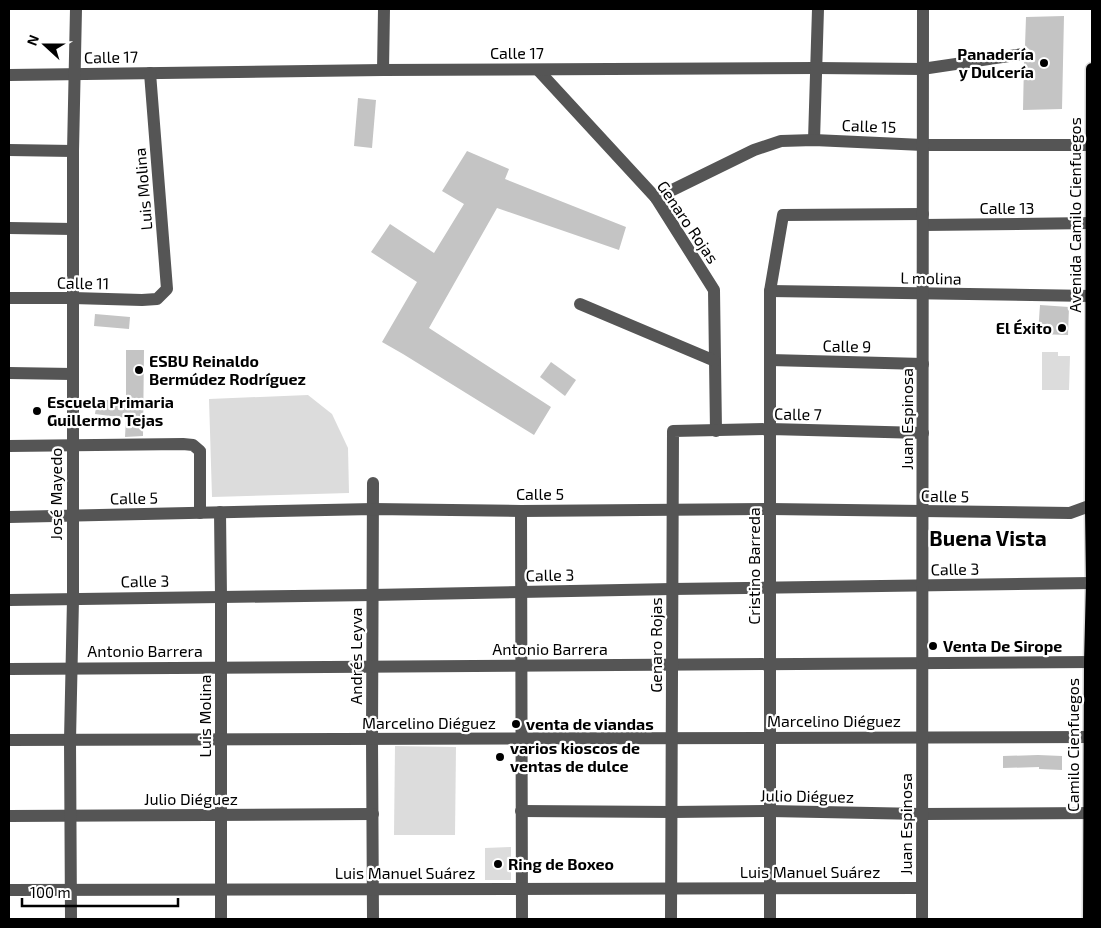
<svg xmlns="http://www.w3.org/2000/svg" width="1101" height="928" viewBox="0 0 1101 928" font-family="'Exo 2',sans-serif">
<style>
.green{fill:#dcdcdc}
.building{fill:#c4c4c4}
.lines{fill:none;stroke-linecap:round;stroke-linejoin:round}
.major-casing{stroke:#dbdbdb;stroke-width:15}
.minor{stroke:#555;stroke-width:12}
.major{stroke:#000;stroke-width:12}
.poi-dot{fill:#000;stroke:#fff;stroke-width:2}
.labels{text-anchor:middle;stroke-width:4.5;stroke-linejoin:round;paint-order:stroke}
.street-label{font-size:16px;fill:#000;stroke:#fff}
.poi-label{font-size:16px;font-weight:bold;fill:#000;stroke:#fff;text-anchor:start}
.district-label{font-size:21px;font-weight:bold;fill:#000;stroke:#fff}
</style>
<rect width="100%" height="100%" fill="#fff"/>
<g class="green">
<polygon points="1042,352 1058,352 1058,356 1070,356 1069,390 1042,390"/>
<polygon points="308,395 332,414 348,448 349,493 212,497 209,399"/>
<polygon points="395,746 456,747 455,835 394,835"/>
<polygon points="511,847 511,880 485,880 485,848"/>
</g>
<g class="building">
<polygon points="1064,16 1062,109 1023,110 1024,62 1028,60 1031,53 1029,49 1025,46 1026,17"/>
<polygon points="358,98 376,100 372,148 354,146"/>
<polygon points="467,151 509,169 505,179 626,227 619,250 497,208 429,328 551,407 534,435 403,354 382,342 417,282 371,252 390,224 434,253 464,204 442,191"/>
<polygon points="1040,305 1069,307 1068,335 1038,334"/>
<polygon points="95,314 130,317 129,329 94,326"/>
<polygon points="126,350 144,350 143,436 125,437 126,418 95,414 97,399 126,402"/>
<polygon points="551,362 576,380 565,396 540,377"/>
<polygon points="1038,755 1062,756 1062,770 1039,769 1039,767 1003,768 1003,756"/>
</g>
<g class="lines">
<g class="major-casing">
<polyline id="major" points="1089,919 1090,662 1092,583 1091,511 1092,69"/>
</g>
<g class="minor">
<polyline points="383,70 384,9"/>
<polyline points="538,70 656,198 714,290 716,431"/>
<polyline points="9,75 383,70 816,68 922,69 1023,54"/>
<polyline points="814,140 818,9"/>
<polyline points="9,150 73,151"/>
<polyline points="656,198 754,150 781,141 814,140 923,145 1092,145"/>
<polyline points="923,225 1092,223"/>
<polyline points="9,228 73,229"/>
<polyline points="770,291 1091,296"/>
<polyline points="9,298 73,298 142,300 157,299 167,289 150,73"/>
<polyline points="580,304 715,361"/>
<polyline points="770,360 923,364"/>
<polyline points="9,373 73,374"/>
<polyline points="9,446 183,444 193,445 200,451 200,513"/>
<polyline points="373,483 372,739 373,919"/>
<polyline points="521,511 522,919"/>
<polyline points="220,512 221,597 221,919"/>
<polyline points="9,517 373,509 521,511 770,509 1070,513 1092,505"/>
<polyline points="9,600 372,595 672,589 1092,583"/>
<polyline points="9,669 1092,662"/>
<polyline points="9,740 1090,737"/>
<polyline points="521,811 672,812 770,811 922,814 1092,813"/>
<polyline points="9,816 373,814"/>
<polyline points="9,890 922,888"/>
<polyline points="71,919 70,740 73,599 73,151 76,9"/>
<polyline points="671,919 673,431 770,429 923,433"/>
<polyline points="770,919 770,291 783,215 923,214"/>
<polyline points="922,919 923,9"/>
</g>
<use href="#major" class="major"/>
</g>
<g class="poi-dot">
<circle cx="1044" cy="63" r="5"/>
<circle cx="1062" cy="328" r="5"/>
<circle cx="139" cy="370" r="5"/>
<circle cx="37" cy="411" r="5"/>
<circle cx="933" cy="646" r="5"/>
<circle cx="516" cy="724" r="5"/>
<circle cx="500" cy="757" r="5"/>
<circle cx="498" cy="864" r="5"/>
</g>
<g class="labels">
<g class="street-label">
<text x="517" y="59">Calle 17</text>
<text transform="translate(111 57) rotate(-1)" y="6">Calle 17</text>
<text transform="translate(869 126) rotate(2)" y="6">Calle 15</text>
<text transform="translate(143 189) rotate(-95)" y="6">Luis Molina</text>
<text x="1007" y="214">Calle 13</text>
<text transform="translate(1075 215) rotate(-90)" y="6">Avenida Camilo Cienfuegos</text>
<text transform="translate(688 222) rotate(56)" y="6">Genaro Rojas</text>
<text transform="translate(931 278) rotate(1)" y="6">L molina</text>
<text transform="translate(83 283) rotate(1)" y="6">Calle 11</text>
<text transform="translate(847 346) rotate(1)" y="6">Calle 9</text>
<text transform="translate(798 414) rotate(1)" y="6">Calle 7</text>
<text transform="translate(907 419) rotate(-90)" y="6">Juan Espinosa</text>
<text transform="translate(56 494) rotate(-90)" y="6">José Mayedo</text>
<text x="540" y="500">Calle 5</text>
<text transform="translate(945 496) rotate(1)" y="6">Calle 5</text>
<text transform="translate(134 498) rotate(-1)" y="6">Calle 5</text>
<text transform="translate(754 566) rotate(-90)" y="6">Cristino Barreda</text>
<text transform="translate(955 569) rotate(-1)" y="6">Calle 3</text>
<text transform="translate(550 575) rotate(-1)" y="6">Calle 3</text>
<text transform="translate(145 581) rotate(-1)" y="6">Calle 3</text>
<text transform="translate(656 645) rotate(-90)" y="6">Genaro Rojas</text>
<text x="550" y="655">Antonio Barrera</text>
<text x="145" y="657">Antonio Barrera</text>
<text transform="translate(356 656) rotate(-90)" y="6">Andrés Leyva</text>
<text transform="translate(205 716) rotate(-90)" y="6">Luis Molina</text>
<text x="834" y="727">Marcelino Diéguez</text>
<text x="429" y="729">Marcelino Diéguez</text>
<text transform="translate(1073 745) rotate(-90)" y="6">Camilo Cienfuegos</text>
<text transform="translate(807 796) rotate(1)" y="6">Julio Diéguez</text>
<text x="191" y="805">Julio Diéguez</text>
<text transform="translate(906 824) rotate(-90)" y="6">Juan Espinosa</text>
<text x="810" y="878">Luis Manuel Suárez</text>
<text x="405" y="879">Luis Manuel Suárez</text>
</g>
<g class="poi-label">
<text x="1034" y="60" text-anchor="end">Panadería<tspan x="1034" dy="18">y Dulcería</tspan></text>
<text x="1052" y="334" text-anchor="end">El Éxito</text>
<text x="149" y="367">ESBU Reinaldo<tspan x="149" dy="18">Bermúdez Rodríguez</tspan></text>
<text x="47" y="408">Escuela Primaria<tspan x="47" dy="18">Guillermo Tejas</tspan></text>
<text x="943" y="652">Venta De Sirope</text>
<text x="526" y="730">venta de viandas</text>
<text x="510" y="754">varios kioscos de<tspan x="510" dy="18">ventas de dulce</tspan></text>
<text x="508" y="870">Ring de Boxeo</text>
</g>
<g class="district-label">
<text x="988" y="546">Buena Vista</text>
</g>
</g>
<rect width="1101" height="928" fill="none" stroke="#000000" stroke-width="20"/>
<g transform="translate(45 45) rotate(291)" stroke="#ffffff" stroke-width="4" paint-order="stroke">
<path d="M0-4L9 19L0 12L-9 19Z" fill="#000000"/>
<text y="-8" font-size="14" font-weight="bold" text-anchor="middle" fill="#000000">N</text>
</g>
<path d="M22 898v8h156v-8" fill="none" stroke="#000000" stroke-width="2.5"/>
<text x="30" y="898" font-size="15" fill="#000000" stroke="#ffffff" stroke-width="4" paint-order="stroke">100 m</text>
</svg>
